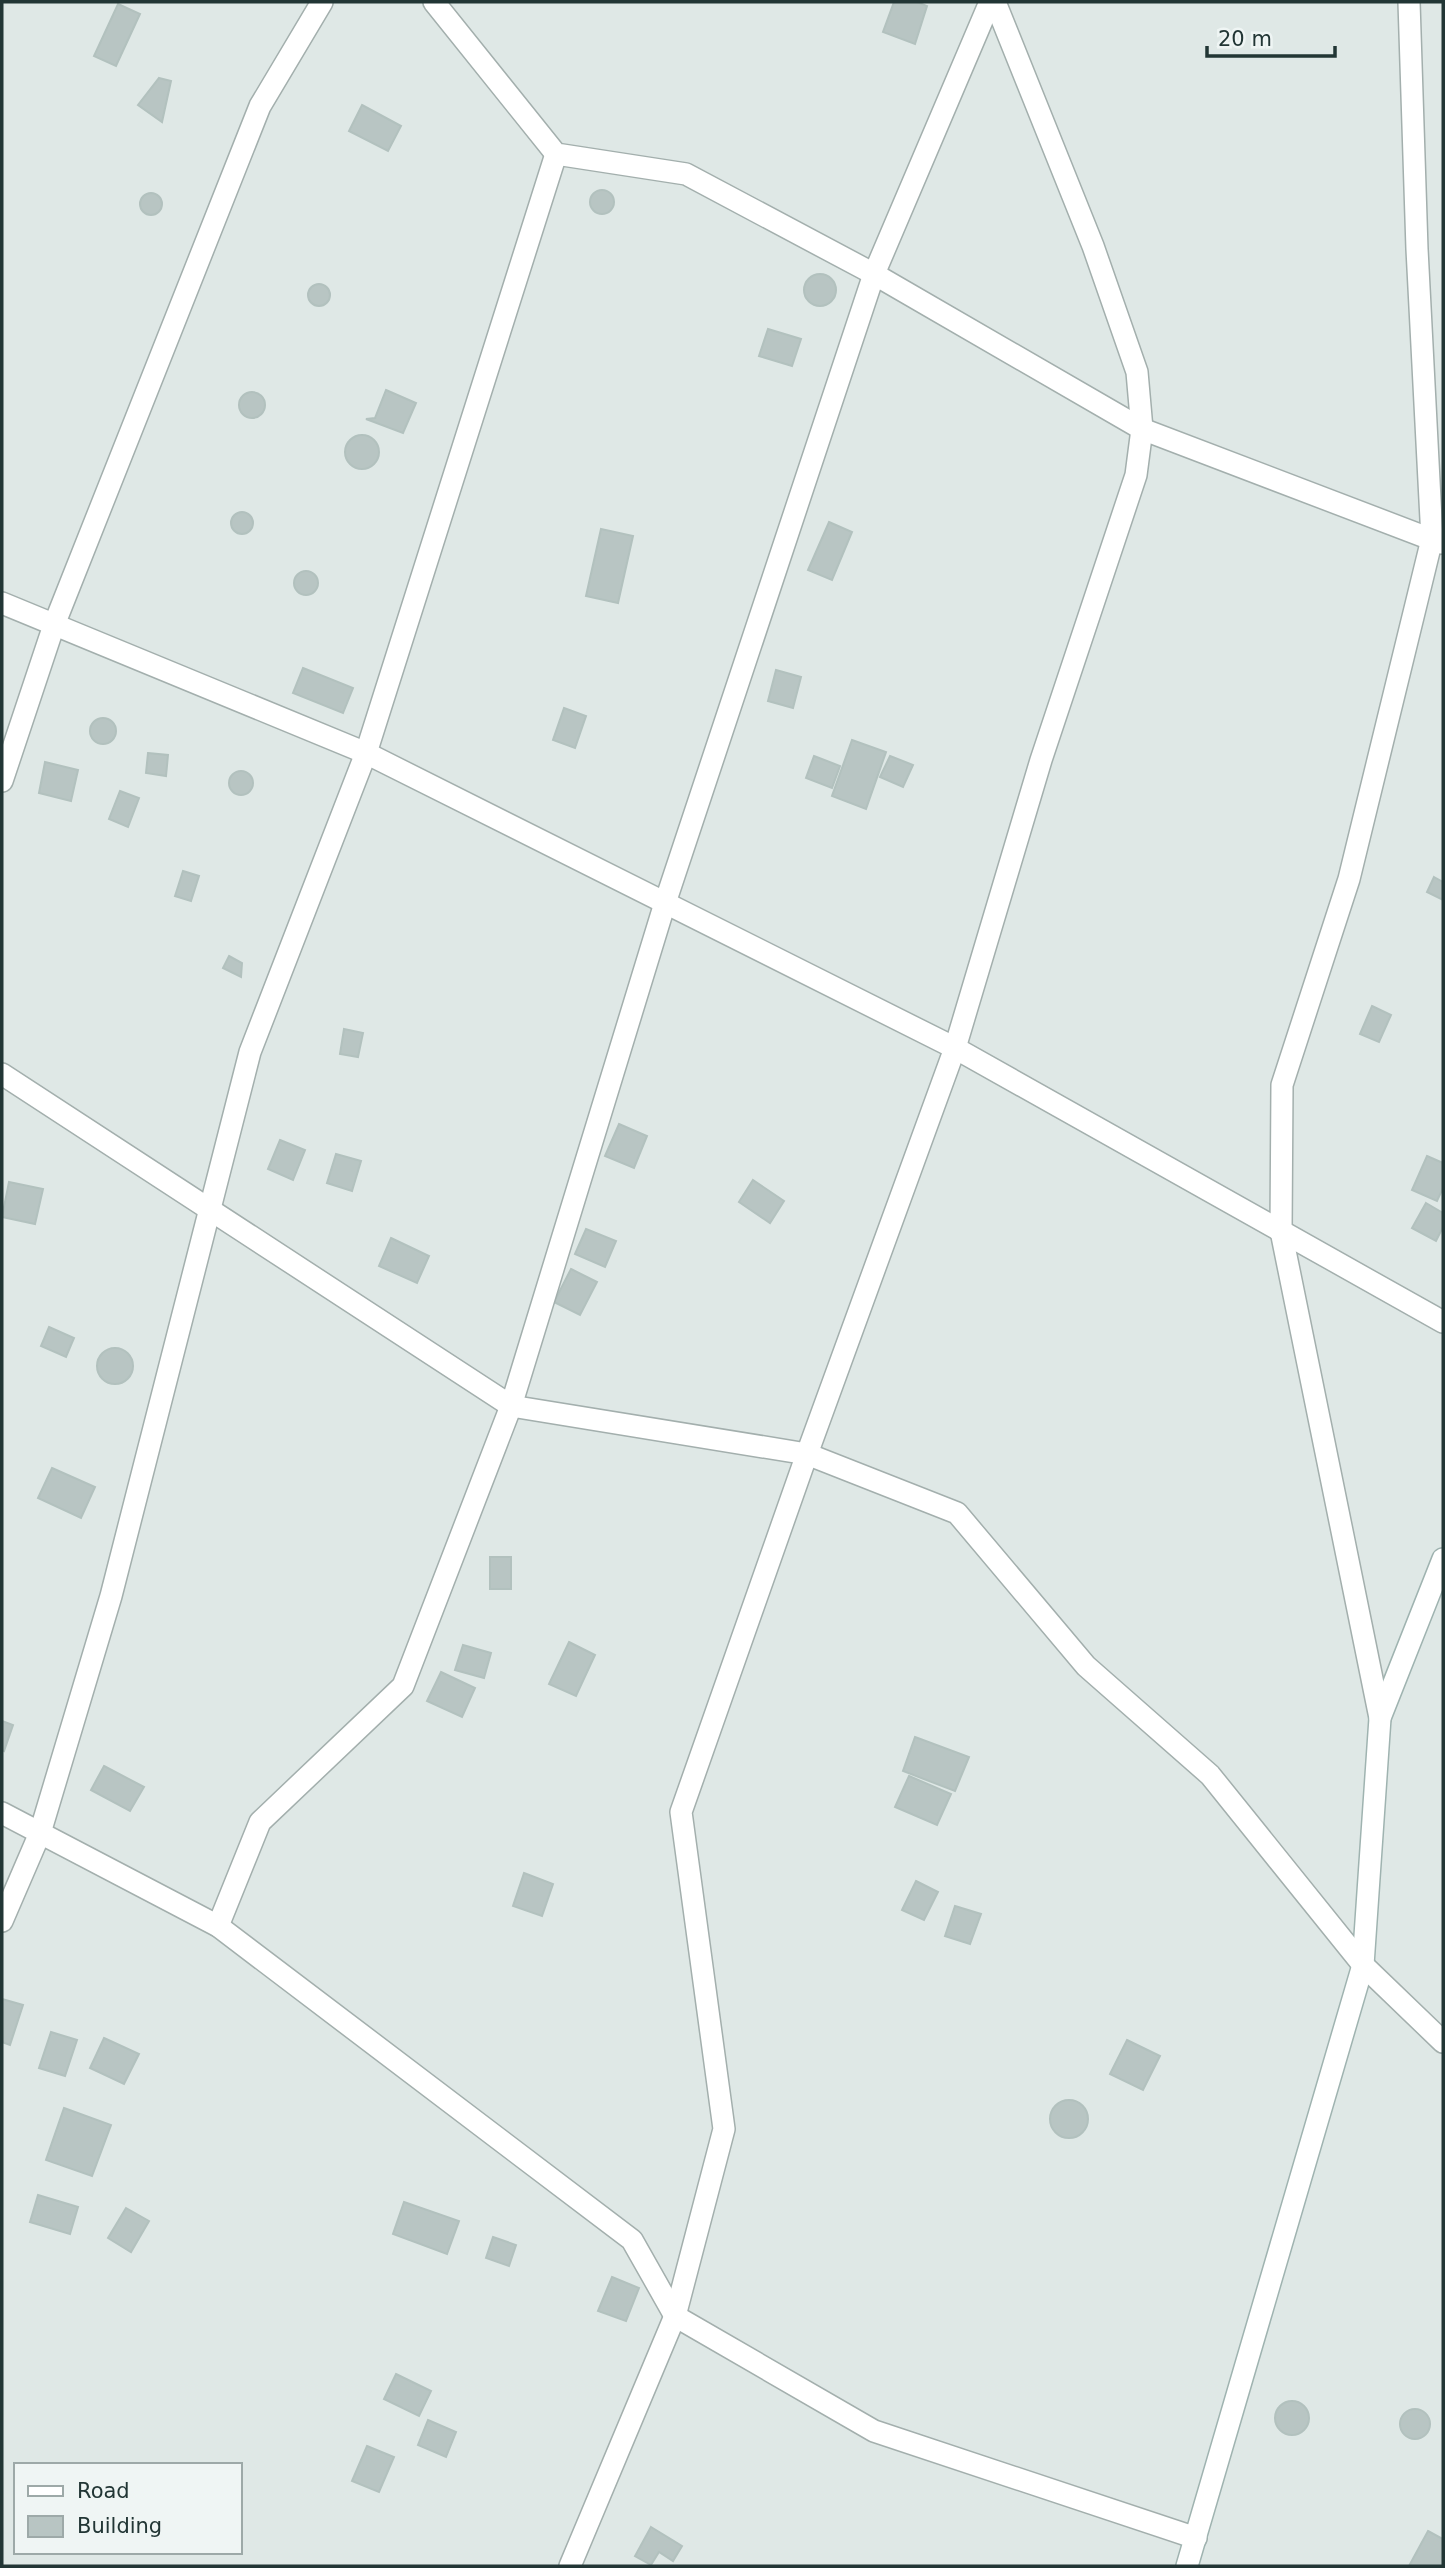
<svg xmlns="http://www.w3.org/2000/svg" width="1445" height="2568" viewBox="0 0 1445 2568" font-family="'DejaVu Sans',sans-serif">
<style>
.building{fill:#b8c5c3;stroke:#b2c1be;stroke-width:2}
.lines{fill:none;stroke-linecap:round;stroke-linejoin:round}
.street-casing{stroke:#a3afad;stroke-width:24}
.secondary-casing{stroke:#9fb3b0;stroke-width:24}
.street{stroke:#fff;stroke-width:21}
.secondary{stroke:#fff;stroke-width:21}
</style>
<rect width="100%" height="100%" fill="#dfe8e6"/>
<g class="building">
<polygon points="894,2 917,2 927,6 915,44 883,32"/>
<polygon points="118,4 140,14 116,66 94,56"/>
<polygon points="159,78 171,81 162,122 138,105"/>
<polygon points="362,105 401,126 388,151 349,131"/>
<circle cx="602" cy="202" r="12"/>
<circle cx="151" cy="204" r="11"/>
<circle cx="820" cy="290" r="16"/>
<circle cx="319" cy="295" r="11"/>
<polygon points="768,329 801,339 792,366 759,356"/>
<polygon points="386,390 416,403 403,433 366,419 375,418"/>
<circle cx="252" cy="405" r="13"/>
<circle cx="362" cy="452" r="17"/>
<circle cx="242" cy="523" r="11"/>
<polygon points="829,522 852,532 832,580 808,570"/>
<polygon points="601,529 633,536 618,603 586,596"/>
<circle cx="306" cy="583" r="12"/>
<polygon points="303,668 353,688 343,713 293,693"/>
<polygon points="776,670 801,677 793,708 768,701"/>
<polygon points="564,708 586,716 575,748 553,740"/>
<circle cx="103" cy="731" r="13"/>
<polygon points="852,740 886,752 866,809 832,796"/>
<polygon points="148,753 168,755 166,776 146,773"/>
<polygon points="814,756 840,766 832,788 806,778"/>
<polygon points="890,756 913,765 903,787 880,777"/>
<polygon points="45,762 78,770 71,801 39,793"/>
<circle cx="241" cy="783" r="12"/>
<polygon points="120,791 139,798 128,827 109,819"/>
<polygon points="183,871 199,876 191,901 175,896"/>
<polygon points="1434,877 1443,882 1443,900 1427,892"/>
<polygon points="229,956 242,963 241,977 223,968"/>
<polygon points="1372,1006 1391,1015 1379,1042 1360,1034"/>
<polygon points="344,1029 363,1033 358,1057 340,1054"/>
<polygon points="619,1124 647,1136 634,1168 605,1156"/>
<polygon points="280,1140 305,1150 293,1180 268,1169"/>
<polygon points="336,1154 361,1161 352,1191 327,1183"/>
<polygon points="1427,1156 1443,1163 1443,1188 1437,1201 1412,1190"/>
<polygon points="753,1180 784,1201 770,1223 739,1202"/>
<polygon points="9,1182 43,1189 35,1224 2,1217"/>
<polygon points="1426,1203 1443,1213 1443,1227 1436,1241 1412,1228"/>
<polygon points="586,1229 616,1241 605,1267 575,1254"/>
<polygon points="391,1238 429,1256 417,1283 379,1266"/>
<polygon points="571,1269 597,1282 580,1315 554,1302"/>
<polygon points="49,1327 74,1338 66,1357 41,1346"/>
<circle cx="115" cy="1366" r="18"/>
<polygon points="52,1468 95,1487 81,1518 38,1498"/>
<rect x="490" y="1557" width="21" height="32"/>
<polygon points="569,1642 595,1655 576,1696 549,1684"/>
<polygon points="463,1645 491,1653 484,1678 455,1670"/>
<polygon points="441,1672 475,1688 462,1717 427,1701"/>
<polygon points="2,1721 13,1725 4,1751 2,1750"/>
<polygon points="915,1737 969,1757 955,1791 903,1771"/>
<polygon points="104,1766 144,1787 130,1811 91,1790"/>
<polygon points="909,1776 951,1794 937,1825 895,1807"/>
<polygon points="524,1873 553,1884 542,1916 513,1906"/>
<polygon points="916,1881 938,1892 924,1920 902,1910"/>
<polygon points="955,1906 981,1914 970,1944 945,1936"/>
<polygon points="2,1999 23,2005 10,2045 2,2042"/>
<polygon points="51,2032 77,2040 65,2076 39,2068"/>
<polygon points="104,2038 139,2054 124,2084 90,2068"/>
<polygon points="1127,2040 1160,2056 1143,2090 1110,2074"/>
<circle cx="1069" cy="2119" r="19"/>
<polygon points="64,2108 111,2125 92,2176 46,2160"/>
<polygon points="38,2195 78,2207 70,2234 30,2222"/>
<polygon points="404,2202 459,2221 447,2254 393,2234"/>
<polygon points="126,2208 149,2221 131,2252 108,2238"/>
<polygon points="493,2237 516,2245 509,2266 486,2258"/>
<polygon points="612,2277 639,2288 626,2321 598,2311"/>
<polygon points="396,2374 431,2391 419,2416 384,2399"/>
<circle cx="1292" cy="2418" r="17"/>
<circle cx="1415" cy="2424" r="15"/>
<polygon points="428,2420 456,2432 446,2457 418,2445"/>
<polygon points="367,2446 394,2457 379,2492 352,2481"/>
<polygon points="651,2527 682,2546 673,2561 659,2552 651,2565 635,2556"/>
<polygon points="1428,2531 1443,2539 1443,2566 1409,2566"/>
</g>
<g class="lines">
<g class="street-casing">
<g id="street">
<polyline points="434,2 556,154 686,174 874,274 1142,429 1441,543"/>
<polyline points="2,603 366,753 955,1048 1443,1322"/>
<polyline points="2,781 54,625 260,106 322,2"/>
<polyline points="2,1074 511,1406 807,1454 957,1513 1086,1666 1210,1775 1363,1965 1443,2042"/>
<polyline points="1380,1718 1281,1231 1282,1085 1349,879 1432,539 1417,249 1409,2"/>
<polyline points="2,1813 218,1926 632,2240 675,2316 874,2431 1196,2538"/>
<polyline points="2,1921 40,1833 111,1596 250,1052 366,753 556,154"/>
<polyline points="218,1926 260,1822 403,1686 511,1406 665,903 874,274 990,2"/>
<polyline points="570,2566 675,2316 724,2129 681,1812 807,1454 955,1048 1041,760 1136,475 1142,429 1137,372 1093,246 995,2"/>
</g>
</g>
<g class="secondary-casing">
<polyline id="secondary" points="1187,2566 1363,1965 1380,1718 1443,1559"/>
</g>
<use href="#street" class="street"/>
<use href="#secondary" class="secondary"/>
</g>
<rect width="1445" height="2568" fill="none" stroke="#223635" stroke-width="7"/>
<rect x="14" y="2463" width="228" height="91" fill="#eff5f4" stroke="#9da9a8" stroke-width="2"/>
<rect x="28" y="2486" width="35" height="10" fill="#ffffff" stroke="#9da9a8" stroke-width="2"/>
<text x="77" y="2498" font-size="21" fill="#223635">Road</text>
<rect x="28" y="2516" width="35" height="21" fill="#b8c5c3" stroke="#9da9a8" stroke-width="2"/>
<text x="77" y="2533" font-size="21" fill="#223635">Building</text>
<path d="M1207 46v10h128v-10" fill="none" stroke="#223635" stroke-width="3.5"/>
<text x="1218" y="46" font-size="21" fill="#223635" stroke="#eff5f4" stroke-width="5" paint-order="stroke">20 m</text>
</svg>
